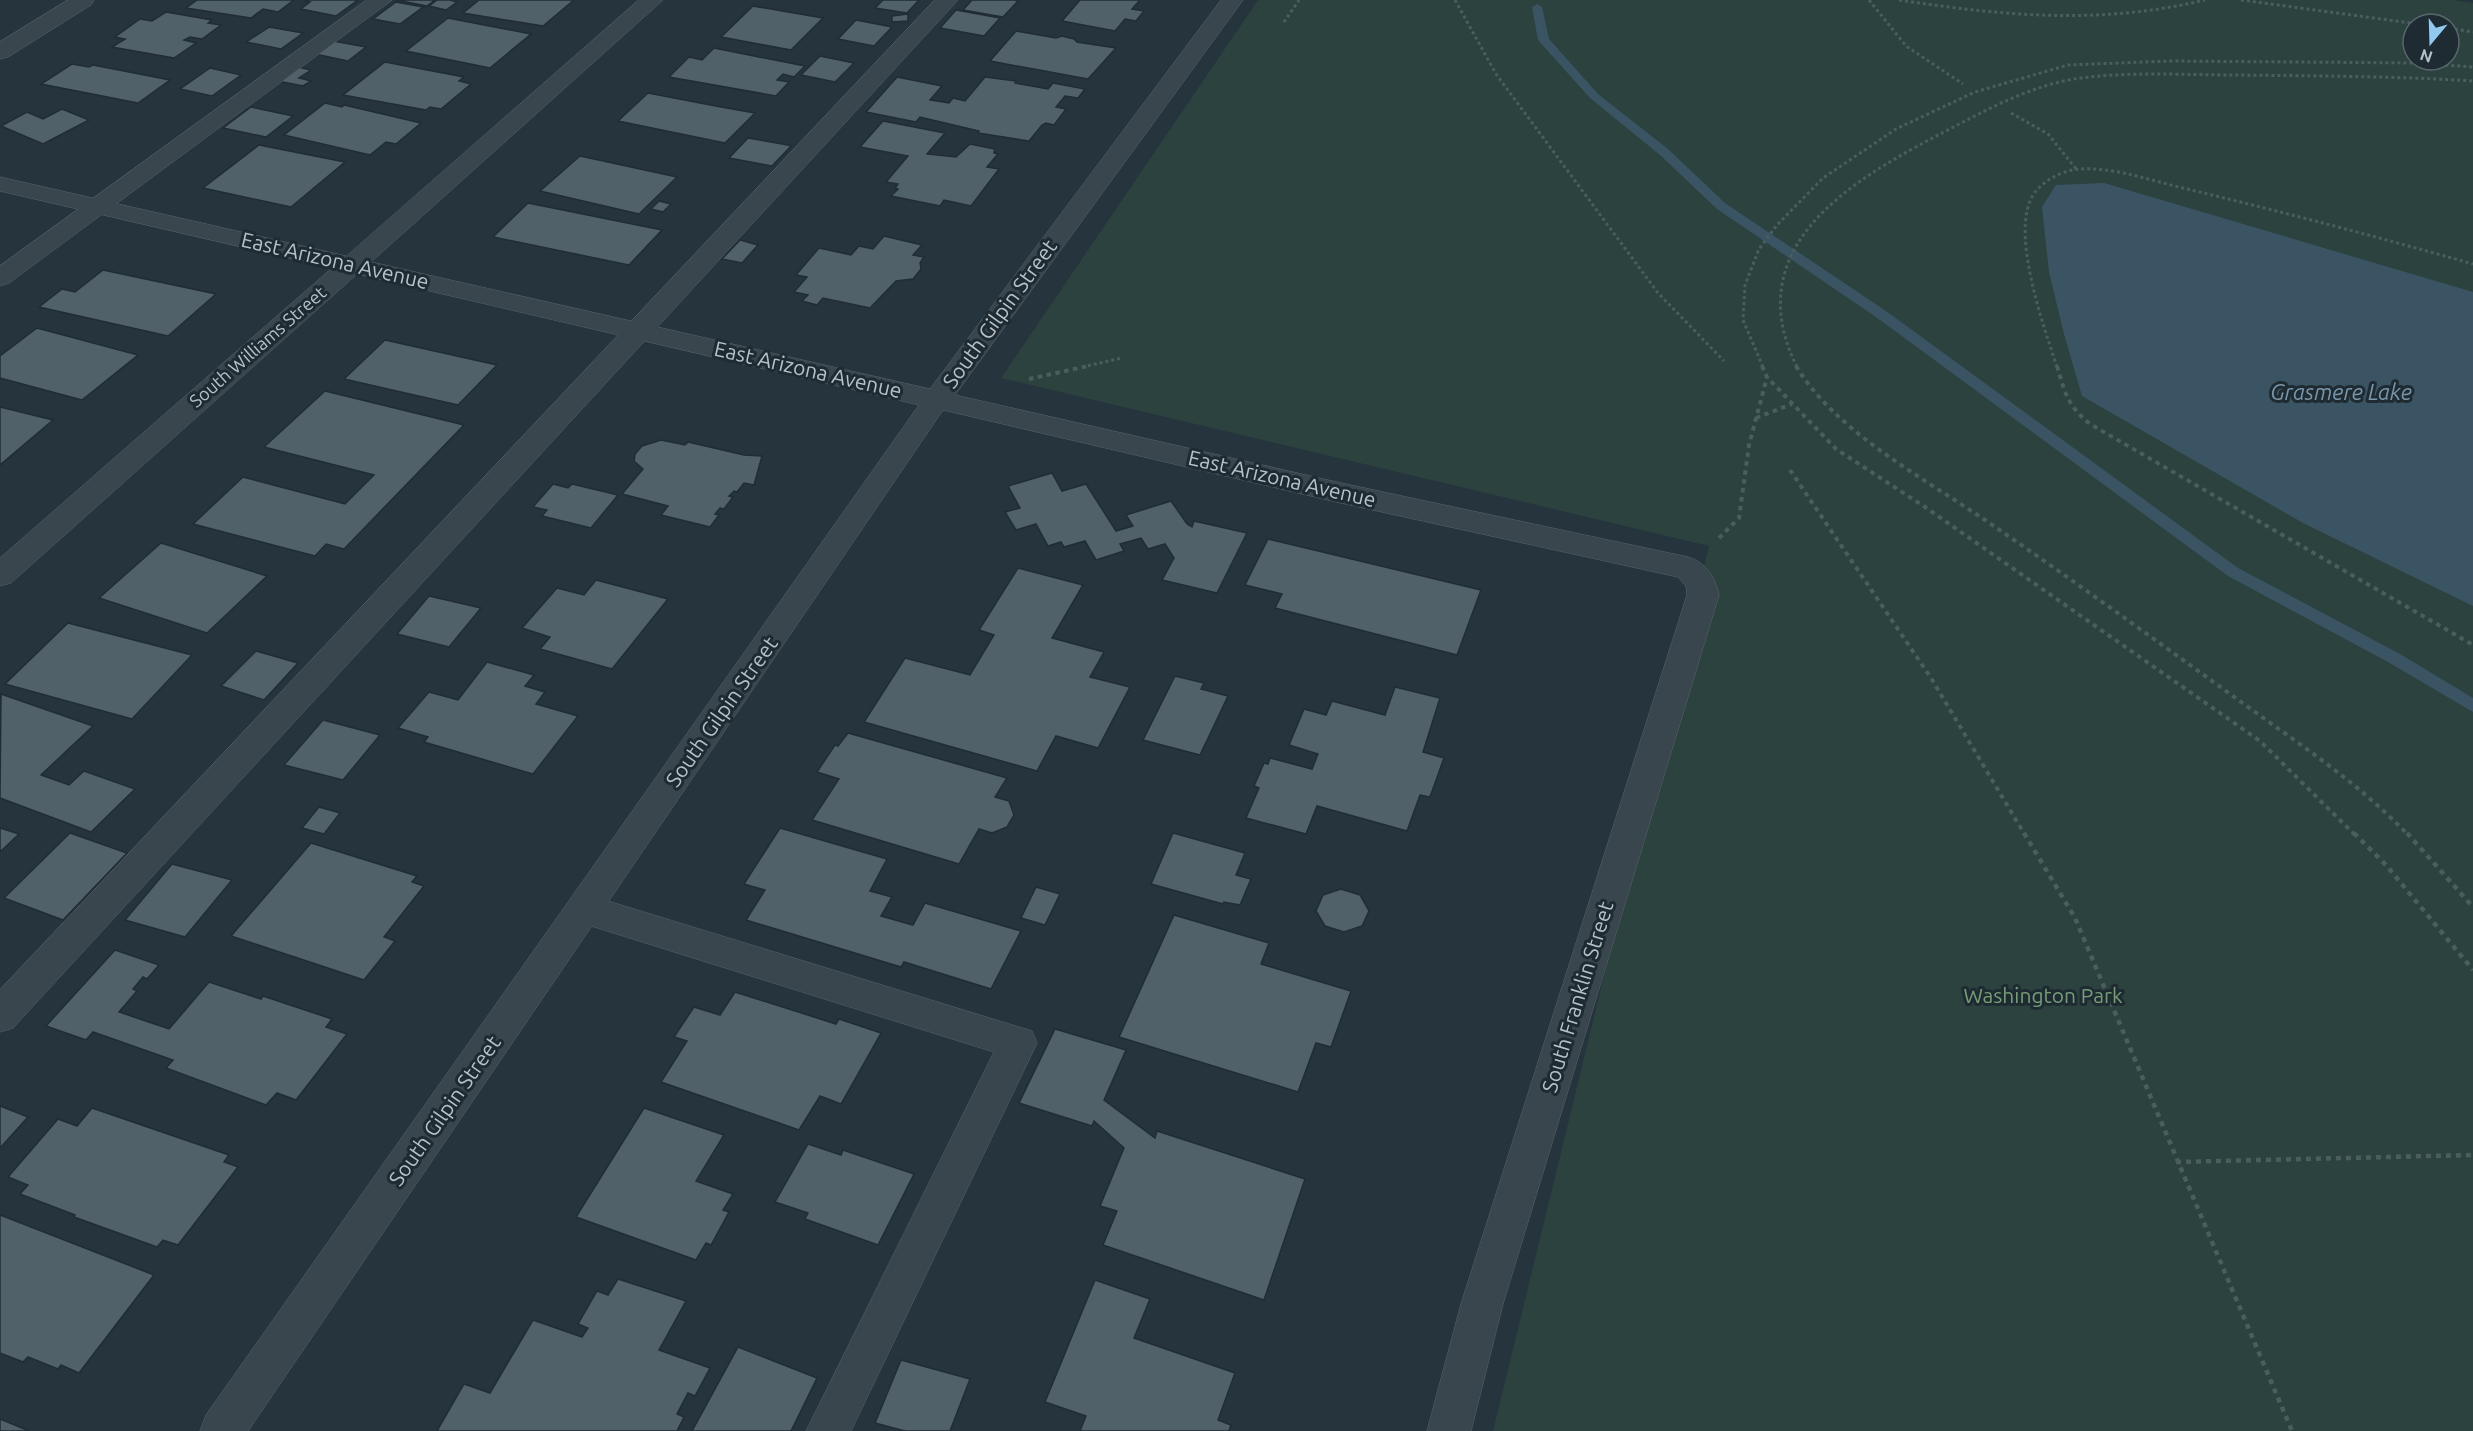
<svg xmlns="http://www.w3.org/2000/svg" width="2473" height="1431" viewBox="0 0 2473 1431" font-family="Ubuntu,sans-serif">
<style>
.green{fill:#2b423f;fill-rule:evenodd}
.water{fill:#3b5463}
.lines{fill:none;stroke-linecap:round;stroke-linejoin:round}
.stream{fill:#3b5463;fill-rule:evenodd}
.building{fill:#51616a;stroke:#212d34;stroke-width:1.5}
.lane-casing{stroke:#58646b;stroke-width:1}
.street-casing{stroke:#58646b;stroke-width:1}
.path-far2{stroke:#4a5f5d;stroke-width:3;stroke-dasharray:3 3;stroke-linecap:butt}
.path-far1{stroke:#4a5f5d;stroke-width:4;stroke-dasharray:4.5 4.5;stroke-linecap:butt}
.path{stroke:#4a5f5d;stroke-width:4.5;stroke-dasharray:5 5;stroke-linecap:butt}
.lane{fill:#3a464d;fill-rule:evenodd}
.street{fill:#3a464d;fill-rule:evenodd}
.labels{text-anchor:middle;stroke-width:6;stroke-linejoin:round;paint-order:stroke}
.far-street-label{font-size:18px;fill:#b6c1c8;stroke:#1f2b32}
.street-label{font-size:21px;fill:#b6c1c8;stroke:#1f2b32}
.park-label{font-size:21px;fill:#769d77;stroke:#1f2b32}
.water-label{font-size:22px;font-style:italic;fill:#7996aa;stroke:#1f2b32}
</style>
<rect width="100%" height="100%" fill="#26343d"/>
<path class="green" d="M1258 0H2452L2473 3V1431H1493L1709 546 1001 378ZM2413 24H2449V60H2413Z"/>
<polygon class="water" points="2104,183 2473,292 2473,606 2303,523 2082,396 2064,334 2049,272 2042,207 2056,185"/>
<g class="lines">
<polygon class="stream" points="1537,4 1542,7 1549,39 1598,94 1668,149 1725,203 1886,311 2238,568 2400,654 2473,698 2473,712 2388,662 2228,576 1876,317 1717,209 1660,155 1590,98 1538,40 1532,7"/>
</g>
<g class="building">
<polygon points="197,0 294,0 278,12 263,9 251,18 186,8"/>
<polygon points="306,0 358,0 336,16 301,9 310,2 305,1"/>
<polygon points="396,0 435,0 427,6"/>
<polygon points="437,0 450,0 457,2 446,10 429,6"/>
<polygon points="479,0 574,0 543,26 463,13"/>
<polygon points="883,0 919,0 907,13 875,8"/>
<polygon points="972,0 1015,0 1018,1 1003,17 963,10"/>
<polygon points="1080,0 1140,0 1132,9 1144,11 1136,21 1125,19 1115,31 1062,21"/>
<polygon points="396,2 423,7 400,24 373,19"/>
<polygon points="753,6 823,18 791,50 721,37"/>
<polygon points="956,10 1000,18 984,36 940,28"/>
<polygon points="166,12 212,20 208,23 221,25 202,39 190,37 184,40 196,43 174,58 112,47 125,39 115,37 140,19 152,21"/>
<polygon points="908,14 908,21 892,22 892,16"/>
<polygon points="448,18 531,34 490,68 406,51"/>
<polygon points="856,20 892,27 874,46 838,39"/>
<polygon points="269,27 303,33 281,49 246,42"/>
<polygon points="1016,31 1056,38 1062,36 1074,39 1077,42 1116,48 1088,79 990,61"/>
<polygon points="333,41 366,47 348,61 315,54"/>
<polygon points="714,48 805,66 794,77 783,74 777,80 789,82 776,96 669,77 689,57 702,60"/>
<polygon points="820,56 854,63 835,82 801,75"/>
<polygon points="385,62 464,77 459,81 471,84 441,109 430,107 426,110 343,95"/>
<polygon points="72,64 89,67 93,65 170,80 138,103 41,84"/>
<polygon points="298,67 311,70 299,78 311,81 303,86 278,81"/>
<polygon points="210,68 241,75 212,96 180,89"/>
<polygon points="897,77 942,86 930,100 949,103 953,98 965,101 985,77 1016,81 1015,83 1048,89 1053,83 1085,89 1078,98 1065,96 1056,107 1066,109 1054,125 1046,123 1042,125 1029,141 978,133 979,131 920,117 916,122 866,112"/>
<polygon points="648,93 721,107 755,113 725,143 618,121"/>
<polygon points="325,103 342,107 344,105 421,123 396,144 386,142 370,155 284,135"/>
<polygon points="251,107 293,116 266,137 223,128"/>
<polygon points="62,109 89,120 43,144 1,126 27,112 43,119"/>
<polygon points="883,121 945,133 927,154 956,157 970,144 995,149 994,153 998,154 987,167 999,169 971,206 944,200 940,206 891,196 898,189 895,188 898,184 886,182 908,156 860,147"/>
<polygon points="748,138 788,145 791,146 772,166 729,158"/>
<polygon points="259,145 345,162 291,207 203,188"/>
<polygon points="580,156 677,177 639,214 540,191"/>
<polygon points="659,201 671,204 663,212 651,209"/>
<polygon points="528,203 662,230 629,265 493,237"/>
<polygon points="884,236 922,245 913,255 924,257 920,263 921,269 913,279 896,281 870,308 823,298 817,305 802,301 808,295 794,292 807,277 796,275 819,248 851,255 859,246 873,249"/>
<polygon points="740,240 758,245 742,263 722,259"/>
<polygon points="103,270 216,294 168,336 39,307 62,289 75,292"/>
<polygon points="37,328 138,355 82,400 0,378 0,356"/>
<polygon points="385,340 497,365 458,405 344,379"/>
<polygon points="325,391 464,425 344,549 326,544 315,556 193,524 243,477 345,504 374,475 264,447"/>
<polygon points="0,407 53,420 0,465"/>
<polygon points="661,440 685,445 688,442 744,455 762,456 754,485 744,483 737,492 734,491 729,496 733,497 724,509 720,508 715,514 719,515 710,527 661,515 668,506 622,494 643,469 634,461 635,454 642,446"/>
<polygon points="1052,473 1062,491 1086,484 1116,531 1133,526 1126,515 1171,501 1187,524 1192,527 1194,521 1247,533 1217,593 1162,580 1174,558 1165,544 1148,549 1141,538 1120,544 1124,551 1096,560 1085,541 1064,547 1061,542 1048,546 1036,524 1016,530 1005,512 1020,508 1008,486"/>
<polygon points="553,484 568,488 572,484 618,495 591,528 542,516 547,510 533,507"/>
<polygon points="1268,539 1481,590 1457,655 1275,608 1282,594 1245,585"/>
<polygon points="161,543 267,576 207,633 99,598"/>
<polygon points="1018,568 1083,585 1052,638 1104,652 1090,677 1130,687 1098,748 1056,736 1037,771 864,722 905,658 970,675 994,635 979,630"/>
<polygon points="596,580 668,599 612,669 540,649 550,637 522,628 557,588 584,595"/>
<polygon points="429,596 481,608 449,647 397,634"/>
<polygon points="68,623 192,655 132,719 5,684"/>
<polygon points="256,651 298,663 264,700 221,686"/>
<polygon points="487,662 534,675 525,686 545,692 536,704 578,716 533,774 424,742 428,737 398,728 429,692 458,700"/>
<polygon points="1175,676 1204,683 1201,689 1228,696 1200,755 1143,740"/>
<polygon points="1395,687 1440,698 1423,752 1444,758 1430,797 1420,795 1407,831 1317,806 1306,834 1246,818 1259,788 1254,786 1264,763 1268,764 1270,758 1312,769 1318,754 1289,745 1304,709 1326,715 1332,701 1385,715"/>
<polygon points="1,694 93,726 41,775 69,785 84,771 135,789 91,832 0,798"/>
<polygon points="323,720 380,735 343,780 284,765"/>
<polygon points="848,733 1007,778 995,797 1009,801 1014,815 1007,827 992,833 979,829 959,864 812,820 839,779 817,772 835,745 838,746"/>
<polygon points="319,807 340,813 324,834 302,828"/>
<polygon points="0,828 19,834 0,852"/>
<polygon points="780,828 887,859 870,891 892,897 881,916 913,925 925,903 1021,931 991,989 904,962 901,967 746,920 765,890 744,884"/>
<polygon points="70,833 127,853 63,920 4,898"/>
<polygon points="1173,833 1245,853 1236,875 1251,879 1240,905 1224,902 1223,904 1151,884"/>
<polygon points="311,843 417,876 412,882 424,886 384,937 395,941 364,980 231,936"/>
<polygon points="172,864 232,880 185,937 125,920"/>
<polygon points="1036,887 1060,894 1045,925 1021,918"/>
<polygon points="1341,889 1360,895 1369,911 1362,926 1344,932 1325,926 1316,911 1323,895"/>
<polygon points="1174,915 1269,943 1261,964 1351,991 1331,1047 1316,1043 1298,1092 1119,1037"/>
<polygon points="115,950 159,965 147,979 143,977 133,989 137,991 119,1012 169,1029 209,982 261,999 263,996 332,1019 326,1027 347,1034 296,1100 277,1093 266,1105 166,1068 173,1060 93,1032 86,1040 46,1026"/>
<polygon points="735,992 836,1024 839,1019 881,1033 841,1104 820,1096 799,1130 661,1082 687,1041 674,1037 694,1007 720,1015"/>
<polygon points="1055,1029 1126,1050 1104,1100 1155,1138 1157,1131 1305,1179 1264,1300 1103,1245 1117,1211 1100,1206 1124,1148 1094,1121 1092,1126 1019,1103"/>
<polygon points="0,1106 28,1117 0,1148"/>
<polygon points="92,1108 229,1155 224,1162 238,1167 178,1245 163,1240 157,1247 74,1217 75,1215 20,1194 28,1185 8,1177 58,1119 77,1126"/>
<polygon points="644,1108 724,1135 696,1181 733,1194 723,1210 729,1212 711,1245 706,1243 696,1260 576,1217"/>
<polygon points="808,1144 841,1155 843,1150 914,1174 878,1245 805,1219 808,1213 775,1202"/>
<polygon points="0,1215 154,1275 79,1373 61,1365 58,1369 28,1357 23,1362 0,1353"/>
<polygon points="618,1279 686,1301 659,1350 710,1368 695,1396 688,1393 677,1414 684,1417 677,1431 437,1431 464,1384 490,1393 533,1320 582,1337 588,1328 578,1324 597,1291 608,1295"/>
<polygon points="1095,1280 1150,1299 1134,1338 1235,1373 1218,1420 1231,1425 1229,1431 1080,1431 1086,1416 1045,1402"/>
<polygon points="738,1347 817,1378 791,1431 692,1431"/>
<polygon points="901,1360 970,1379 950,1431 905,1431 875,1423"/>
<polygon points="0,1419 29,1431 0,1431"/>
</g>
<g class="lines">
<g class="lane-casing">
<g id="lane">
<polygon points="367,0 392,0 9,283 0,286 0,266"/>
<polygon points="935,0 958,0 13,1028 0,1032 0,990"/>
<polygon points="585,894 1032,1031 1037,1043 851,1431 806,1431 994,1052 572,920 567,909 572,898"/>
</g>
</g>
<g class="street-casing">
<g id="street">
<polygon points="68,0 94,0 91,5 8,57 0,59 0,42"/>
<path d="M639 0H663L371 262 930 389 1221 0H1243L955 395 1341 483 1688 557C1706 562 1715 577 1719 595L1503 1304 1471 1431H1427L1461 1304 1687 595 1686 586 1678 577 1341 503 943 410 248 1431H200L206 1415 919 405 357 274 11 583 0 586V558L332 268 0 191V177L346 256Z"/>
</g>
</g>
<g class="path-far2">
<polyline points="1455,0 1496,74 1658,293 1724,361"/>
<polyline points="1869,0 1906,46 1963,84"/>
<path d="M1899 0C2004 16 2100 25 2205 0"/>
<polyline points="2241,0 2418,24"/>
<polyline points="1284,22 1299,0"/>
<polyline points="2449,28 2473,32"/>
<polyline points="2011,113 2048,134 2077,170"/>
<polyline points="1082,367 1122,358"/>
<polyline points="1763,367 1743,320 1745,285 1759,249 1777,225 1823,178 1896,129 1975,92 2068,65 2170,61 2418,63 2473,67"/>
<path d="M1797 367C1737 246 1852 180 1944 132 1986 110 2028 87 2074 79 2128 71 2183 75 2237 75 2316 76 2394 76 2473 81"/>
<path d="M2057 367C2044 327 2012 238 2031 199 2039 182 2062 170 2080 169 2115 167 2152 181 2187 189 2283 212 2378 237 2473 264"/>
</g>
<g class="path-far1">
<polyline points="1762,366 1767,377 1836,449 1925,507 2260,741 2355,835"/>
<path d="M1796 366C1836 432 1922 477 1985 520 2070 578 2154 639 2237 699 2296 742 2358 782 2408 835"/>
<path d="M2057 366C2065 393 2067 405 2090 424L2473 645"/>
<polyline points="1029,379 1088,366"/>
<polyline points="1756,418 1792,404"/>
<polyline points="1790,470 1931,678 2025,835"/>
<polyline points="1719,538 1739,518 1749,445 1767,377"/>
</g>
<g class="path">
<polyline points="2024,833 2075,918 2292,1431"/>
<polyline points="2354,833 2386,865 2473,970"/>
<polyline points="2407,833 2473,907"/>
<polyline points="2176,1162 2473,1155"/>
</g>
<use href="#lane" class="lane"/>
<use href="#street" class="street"/>
</g>
<g class="labels">
<g class="far-street-label">
<text transform="translate(258 347) rotate(-41)" y="6">South Williams Street</text>
</g>
<g class="street-label">
<text transform="translate(335 261) rotate(13)" y="7">East Arizona Avenue</text>
<text transform="translate(1000 314) rotate(-54)" y="7">South Gilpin Street</text>
<text transform="translate(808 370) rotate(13)" y="7">East Arizona Avenue</text>
<text transform="translate(1282 479) rotate(13)" y="7">East Arizona Avenue</text>
<text transform="translate(722 712) rotate(-55)" y="7">South Gilpin Street</text>
<text transform="translate(1578 997) rotate(-73)" y="7">South Franklin Street</text>
<text transform="translate(445 1111) rotate(-55)" y="7">South Gilpin Street</text>
</g>
<g class="park-label">
<text x="2043" y="1003">Washington Park</text>
</g>
<g class="water-label">
<text x="2341" y="400">Grasmere Lake</text>
</g>
</g>
<g transform="translate(2431 42) rotate(199)"><circle r="28" fill="#1f2b32" stroke="#5b676e" stroke-width="1.5"/>
<path d="M0-4.5L10 22L0 15L-10 22Z" fill="#92c9f1"/>
<text y="-9" font-size="16" font-weight="bold" text-anchor="middle" fill="#b6c1c8">N</text>
</g>
</svg>
